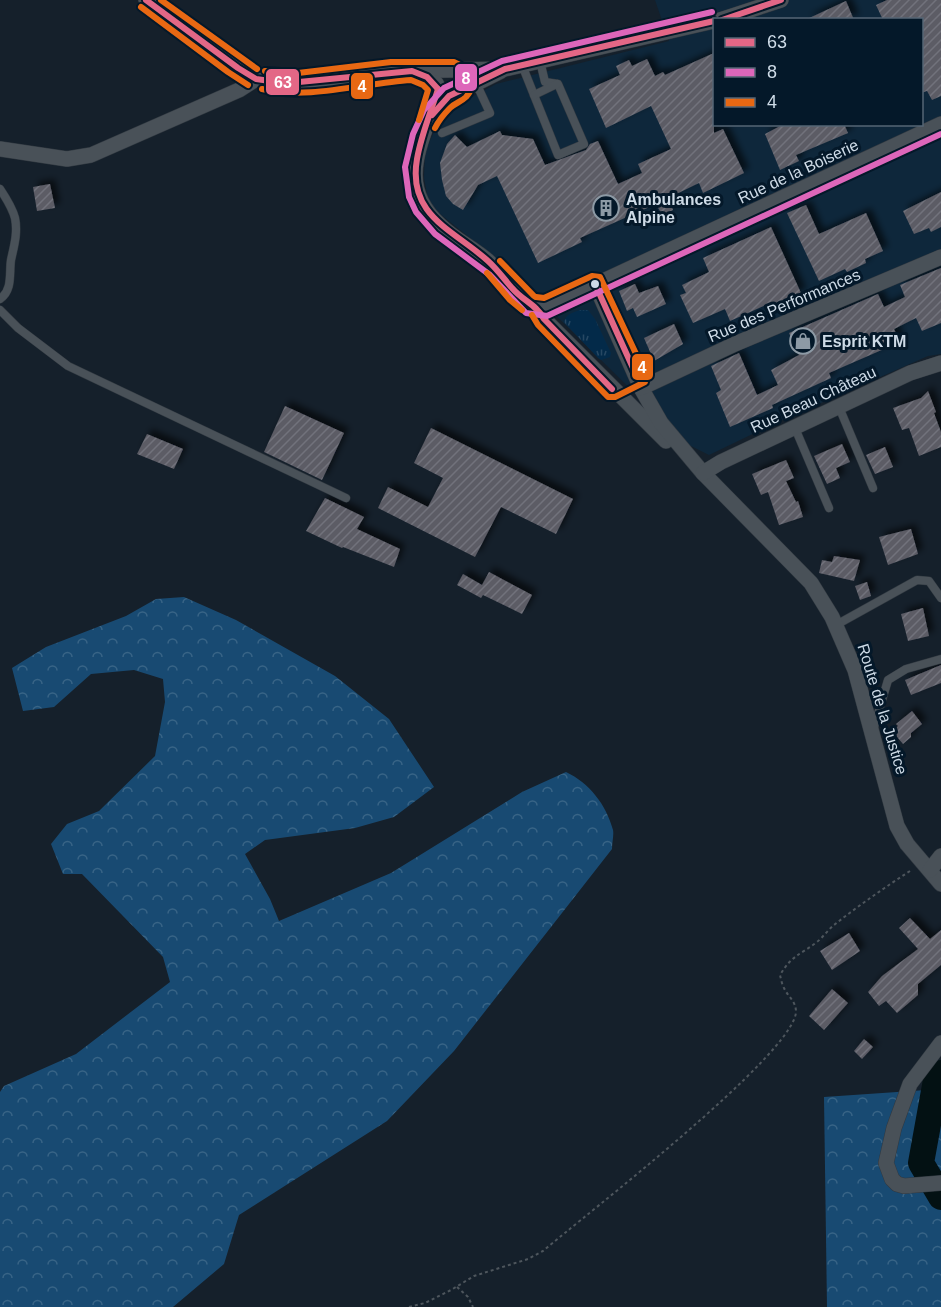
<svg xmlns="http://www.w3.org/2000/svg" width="941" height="1307" viewBox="0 0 941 1307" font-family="Arial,sans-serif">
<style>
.built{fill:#0e273b;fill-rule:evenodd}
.grass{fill:url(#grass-tufts)}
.forest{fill:url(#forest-crowns)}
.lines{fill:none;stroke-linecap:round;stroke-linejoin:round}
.stream{stroke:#031113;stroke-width:4.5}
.river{stroke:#031113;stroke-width:26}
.building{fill:url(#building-hatch);filter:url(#shadow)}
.lane-casing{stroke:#313941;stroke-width:9}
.street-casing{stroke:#313941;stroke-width:16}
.path{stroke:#4e565d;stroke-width:2;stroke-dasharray:3 3;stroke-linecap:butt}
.lane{stroke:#495158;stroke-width:8}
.street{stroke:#495158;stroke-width:15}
.bus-1-casing{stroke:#041829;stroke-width:10}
.bus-2-casing{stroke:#041829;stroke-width:10}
.bus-3-casing{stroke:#041829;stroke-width:10}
.bus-1{stroke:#e36786;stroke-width:6}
.bus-2{stroke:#dd66ba;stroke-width:6}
.bus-3{stroke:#e86813;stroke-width:6}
.bus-dot{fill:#cedbe7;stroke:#041829;stroke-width:2}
.labels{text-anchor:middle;stroke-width:6;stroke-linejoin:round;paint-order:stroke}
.street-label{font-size:16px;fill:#cedbe7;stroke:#041829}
.poi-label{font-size:16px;font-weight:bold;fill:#cedbe7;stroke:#041829;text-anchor:start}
.line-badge{stroke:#041829;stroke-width:2}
.badge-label{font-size:16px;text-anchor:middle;font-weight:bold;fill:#fff}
</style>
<defs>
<pattern id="grass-tufts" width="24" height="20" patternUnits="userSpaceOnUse" patternTransform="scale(1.5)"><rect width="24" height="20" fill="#032a49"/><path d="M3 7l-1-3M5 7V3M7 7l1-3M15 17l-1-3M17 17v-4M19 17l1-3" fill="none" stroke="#274863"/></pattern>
<pattern id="forest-crowns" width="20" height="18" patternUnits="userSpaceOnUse" patternTransform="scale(1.5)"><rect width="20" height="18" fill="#184a72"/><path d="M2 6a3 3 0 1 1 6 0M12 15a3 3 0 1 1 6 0" fill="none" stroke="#386486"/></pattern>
<pattern id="building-hatch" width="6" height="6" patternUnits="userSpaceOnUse" patternTransform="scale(1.5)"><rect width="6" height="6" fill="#5b5b65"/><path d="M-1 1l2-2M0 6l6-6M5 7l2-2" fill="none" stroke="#71727b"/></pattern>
<filter id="shadow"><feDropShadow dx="5" dy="-5" stdDeviation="3" flood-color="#0009"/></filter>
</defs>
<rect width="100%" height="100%" fill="#15202b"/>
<path class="built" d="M655 0H941V354L928 356 771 425 709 455 685 443 513 273 439 213 428 199 424 178 425 151 434 132 459 104 496 84 669 41ZM714 20H922V124H714Z"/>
<path class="grass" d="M580 310H588L595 319 611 353 610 357 601 360 598 358 564 322C566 314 572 313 580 310Z"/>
<g class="forest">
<path d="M184 597 236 620 335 676 389 719 434 787 394 817 355 828 265 840 245 854 270 899 279 921 391 873 522 792 566 772C589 783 606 804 613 830 614 835 612 843 612 849L454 1051 387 1121 239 1215 224 1264 173 1307H0V1092L4 1086 76 1054 170 982 163 957 82 874H63L51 844 67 824 99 811 155 756 165 702 163 679 134 670 91 674 54 707 23 711 12 668 46 647 126 616 156 599Z"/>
<polygon points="941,1089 941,1307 827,1307 824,1097"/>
</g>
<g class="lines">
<polyline class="stream" points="940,1193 941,1194"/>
<polyline class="river" points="941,1073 936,1080 921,1163 941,1197"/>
</g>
<g class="building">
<polygon points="887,0 941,0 941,96 932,100 927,91 921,93 921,20 883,20 876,5"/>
<polygon points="846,1 854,20 805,20"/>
<polygon points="714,53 714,133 723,129 744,173 703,193 699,183 668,198 673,210 662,215 656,204 580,238 582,242 538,263 497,176 478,185 463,210 453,204 446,196 442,180 440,163 447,144 455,135 467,147 500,131 502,135 533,139 545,165 586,150 590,144 598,141 618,184 642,173 638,164 671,149 651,106 606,128 589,89 620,75 616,66 629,60 632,66 647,59 655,76 663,72 665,75"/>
<polygon points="784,124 844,124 848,133 796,155 799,161 780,170 765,134"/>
<polygon points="50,184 55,208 37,211 33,187"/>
<polygon points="941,192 941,227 931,232 929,228 914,234 903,211"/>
<polygon points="806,205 819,234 866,213 883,251 865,259 866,263 847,272 845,269 819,281 787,213"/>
<polygon points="771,227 801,293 769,307 768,304 730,321 725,309 693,323 680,295 686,293 682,285 709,272 703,258"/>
<polygon points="941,268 941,323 922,331 916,318 894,329 900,342 829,373 831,378 772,405 773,408 730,427 716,393 721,390 711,366 739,353 757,395 778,385 771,370 799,355 789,333 878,294 884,307 905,297 900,285"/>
<polygon points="635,284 639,293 658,286 666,304 637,317 633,308 627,311 619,291"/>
<polygon points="674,324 683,344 654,361 644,338"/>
<polygon points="928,391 936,412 934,413 941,432 941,447 919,456 909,428 902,430 893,408 921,398"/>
<polygon points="285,406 344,433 322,480 264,452"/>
<polygon points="431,428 573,499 556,534 501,507 475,557 378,508 388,487 428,507 443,478 414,463"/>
<polygon points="147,434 183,449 174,469 137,454"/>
<polygon points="842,444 850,462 836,468 840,478 827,484 814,456"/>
<polygon points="885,447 893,467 875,474 866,455"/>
<polygon points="786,460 794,478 786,481 796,502 798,501 803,517 779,525 768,492 761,495 752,474"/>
<polygon points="325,498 364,517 357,529 400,549 394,567 343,547 342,548 306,531"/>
<polygon points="911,529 918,554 888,565 879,537"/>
<polygon points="834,556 860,560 854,581 819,573 822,560 832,562"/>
<polygon points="489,572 532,595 522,614 483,595 481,598 457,585 463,574 482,585"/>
<polygon points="867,582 871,596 860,600 855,586"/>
<polygon points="923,608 929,636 908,641 901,614"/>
<polygon points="941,665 941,683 911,695 905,680"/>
<polygon points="912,711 922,724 911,733 911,737 903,744 892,731 898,726 896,724"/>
<polygon points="910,918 930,939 941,930 941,965 918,984 918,995 897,1013 886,1001 879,1006 868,992 882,976 918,949 899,928"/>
<polygon points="849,933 860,951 832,970 820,951"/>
<polygon points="832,989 848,1003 824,1030 809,1016"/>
<polygon points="864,1039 873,1047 862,1059 854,1051"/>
</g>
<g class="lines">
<g class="lane-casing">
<g id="lane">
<polyline points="522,65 558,155 584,144 558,84 545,82 540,61"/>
<polyline points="534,95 557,84"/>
<polyline points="442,133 490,113 476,83"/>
<path d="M0 189C6 198 12 207 15 218 18 233 14 246 11 260 9 273 13 290 0 299"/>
<polyline points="0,310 18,328 68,366 346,498"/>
<polyline points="839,407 873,488"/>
<polyline points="795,428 829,508"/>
<polyline points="836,625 917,580 929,581 941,598"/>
<polyline points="874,727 888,680 906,669 941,659"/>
</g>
</g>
<g class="street-casing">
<g id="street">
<polyline points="146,0 238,68 256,79 277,82 325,80 392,71 505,69 714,21"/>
<polyline points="720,20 781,0"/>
<polyline points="436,83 441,93 453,95 501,71"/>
<path d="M438 89C426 139 392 182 440 225 454 239 473 248 488 261 503 275 517 302 538 308L544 319 666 441"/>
<polyline points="0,149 67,159 91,155 239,90 256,79"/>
<polyline points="595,284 641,388 661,423 703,473 811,583 832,617 855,670 897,826 907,844 941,884"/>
<polyline points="538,308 546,307 588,288 941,124"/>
<polyline points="641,388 735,344 941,257"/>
<polyline points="703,473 721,462 910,373 941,363"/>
<polyline points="930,870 941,856"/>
<polyline points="941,1043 910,1084 894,1128 886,1163 892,1179 897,1184 904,1186 941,1183"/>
</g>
</g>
<g class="path">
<polyline points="457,1287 468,1297 473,1307"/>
<path d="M409 1307 425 1303 451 1290 474 1276 528 1259 543 1251C584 1216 793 1055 796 1012 796 1001 788 997 784 988 782 985 781 979 780 975 792 955 800 955 817 942 823 937 828 930 834 925 858 906 884 888 910 871"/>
</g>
<use href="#lane" class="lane"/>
<use href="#street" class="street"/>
<g class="bus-1-casing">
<g id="bus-1">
<polyline points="146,0 238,68 256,79 277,82 299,82 412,71 427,77 438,89"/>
<polyline points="722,20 781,0"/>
<path d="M438 89C431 112 421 135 417 159 407 216 454 230 488 261 497 269 504 279 512 288 523 301 536 304 544 319L612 389"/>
<polyline points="432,115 449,96 505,69 714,21"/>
<polyline points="595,284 637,377"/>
</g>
</g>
<g class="bus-2-casing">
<polyline id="bus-2" points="712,12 502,61 444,88 424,110 413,134 405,167 409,197 416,212 435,234 490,275 526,313 547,316 941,134"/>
</g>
<g class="bus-3-casing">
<g id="bus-3">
<polyline points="161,0 257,69"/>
<polyline points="141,7 228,72 248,85"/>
<path d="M265 71 298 73 391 62H454C469 68 478 84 466 97 461 102 455 103 450 108 444 114 439 120 435 128"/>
<path d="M262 89C307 100 364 83 411 80L423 85 428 90 419 120"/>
<polyline points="500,261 534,296"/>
<polyline points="487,273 510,300 522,310"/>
<polyline points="532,315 538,325 608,397 615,397 645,382 645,373 600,277 592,276 544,298 536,297"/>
</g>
</g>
<use href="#bus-1" class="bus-1"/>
<use href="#bus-2" class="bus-2"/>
<use href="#bus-3" class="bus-3"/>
</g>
<defs>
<g id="building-ring" transform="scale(1.35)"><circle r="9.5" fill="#041829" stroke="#8d9aa5" stroke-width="1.5"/><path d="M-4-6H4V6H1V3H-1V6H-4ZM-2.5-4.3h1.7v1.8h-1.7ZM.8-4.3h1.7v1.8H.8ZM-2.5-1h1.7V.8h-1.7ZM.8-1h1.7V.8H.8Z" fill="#8d9aa5"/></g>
<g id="shop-ring" transform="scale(1.35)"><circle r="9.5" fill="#041829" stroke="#8d9aa5" stroke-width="1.5"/><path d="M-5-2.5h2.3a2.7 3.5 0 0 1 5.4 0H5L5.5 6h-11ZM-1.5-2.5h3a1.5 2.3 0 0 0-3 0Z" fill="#8d9aa5"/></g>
</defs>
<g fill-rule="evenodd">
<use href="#building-ring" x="606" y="208"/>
<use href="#shop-ring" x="803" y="341"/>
</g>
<circle class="bus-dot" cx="595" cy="284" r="5"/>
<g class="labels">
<g class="street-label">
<text transform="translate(798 171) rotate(-25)" y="6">Rue de la Boiserie</text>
<text transform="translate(784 305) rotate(-23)" y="6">Rue des Performances</text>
<text transform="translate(813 399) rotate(-25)" y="6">Rue Beau Château</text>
<text transform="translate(883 709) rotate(73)" y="6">Route de la Justice</text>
</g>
<g class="poi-label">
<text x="626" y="205">Ambulances<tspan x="626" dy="18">Alpine</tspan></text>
<text x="822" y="347">Esprit KTM</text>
</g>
</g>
<g class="line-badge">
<rect x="454" y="63" width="24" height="29" rx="6" fill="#dd66ba"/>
<rect x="265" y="68" width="35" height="28" rx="6" fill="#e36786"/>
<rect x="350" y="72" width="24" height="28" rx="6" fill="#e86813"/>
<rect x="631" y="353" width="23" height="28" rx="6" fill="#e86813"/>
</g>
<g class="badge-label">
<text x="466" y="84">8</text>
<text x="283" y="88">63</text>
<text x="362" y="92">4</text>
<text x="642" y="373">4</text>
</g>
<rect x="713" y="18" width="210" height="108" fill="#041829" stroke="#556675" stroke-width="1.5"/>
<rect x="725" y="38" width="30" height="9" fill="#e36786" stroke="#556675" stroke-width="1.5"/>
<text x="767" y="48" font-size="18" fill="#cedbe7">63</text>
<rect x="725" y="68" width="30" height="9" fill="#dd66ba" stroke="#556675" stroke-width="1.5"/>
<text x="767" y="78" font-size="18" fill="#cedbe7">8</text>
<rect x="725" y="98" width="30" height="9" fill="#e86813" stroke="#556675" stroke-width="1.5"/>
<text x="767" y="108" font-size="18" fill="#cedbe7">4</text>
</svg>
